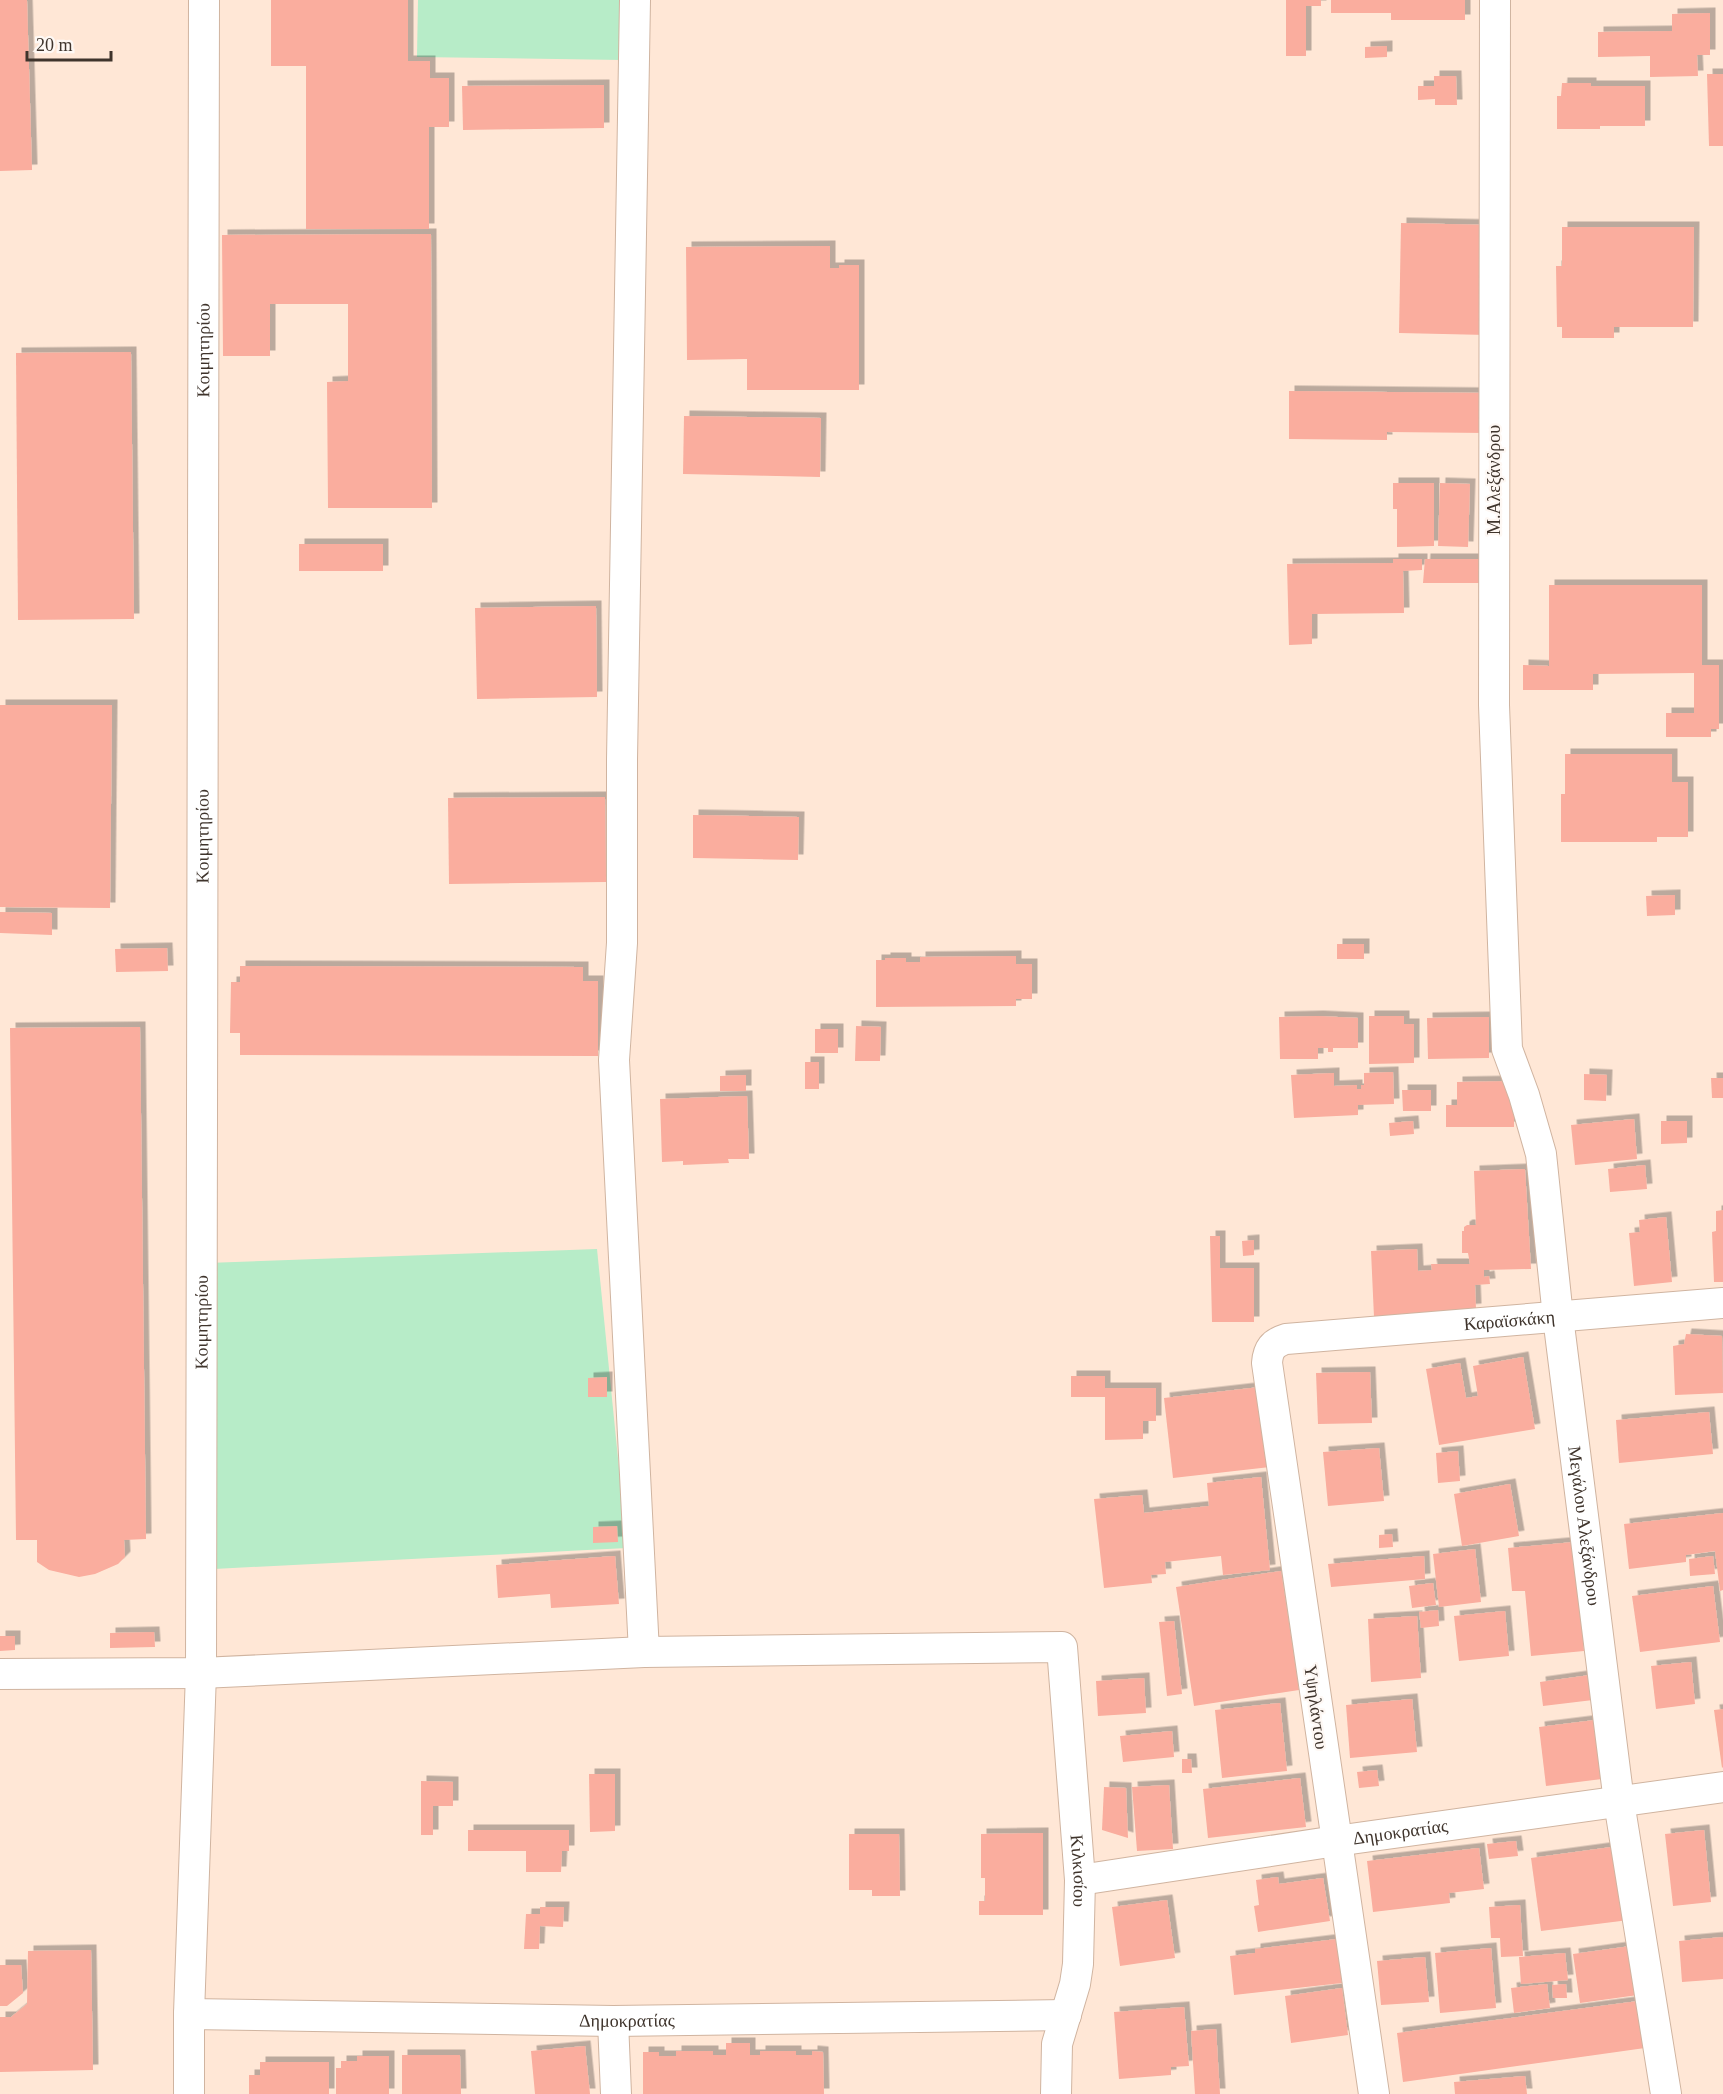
<svg xmlns="http://www.w3.org/2000/svg" width="1723" height="2094" viewBox="0 0 1723 2094" font-family="Georgia,serif">
<style>
.green{fill:#b7ecc8}
.building{fill:#faad9e;filter:url(#shadow)}
.lines{fill:none;stroke-linecap:round;stroke-linejoin:round}
.minor-casing{stroke:#d0b4a0;stroke-width:32}
.minor{stroke:#fff;stroke-width:30}
.labels{text-anchor:middle;stroke-width:4.5;stroke-linejoin:round;paint-order:stroke}
.street-label{font-size:18px;fill:#3f342c;stroke:#fef8f4}
</style>
<defs>
<filter id="shadow"><feDropShadow dx="5.5" dy="-5.5" stdDeviation="0" flood-color="#0004"/></filter>
</defs>
<rect width="100%" height="100%" fill="#ffe7d6"/>
<g class="green">
<polygon points="418,0 624,0 622,60 417,57"/>
<polygon points="597,1249 627,1548 214,1569 207,1263"/>
</g>
<g class="building">
<polygon points="0,0 27,0 32,170 0,171"/>
<polygon points="271,0 408,0 408,61 430,61 430,78 449,78 449,127 429,127 429,229 306,229 306,66 271,66"/>
<polygon points="1286,0 1321,0 1321,6 1306,6 1306,56 1286,56"/>
<polygon points="1331,0 1465,0 1465,20 1391,20 1391,13 1331,13"/>
<polygon points="1710,13 1710,55 1697,55 1698,76 1650,77 1650,56 1598,57 1598,32 1672,31 1672,14"/>
<polygon points="1387,46 1387,57 1365,58 1365,47"/>
<polygon points="1707,74 1723,74 1723,146 1709,146"/>
<polygon points="1434,76 1456,76 1457,105 1435,105 1435,99 1418,100 1418,86 1434,86"/>
<polygon points="1562,83 1591,83 1591,86 1645,86 1645,126 1600,126 1600,129 1557,129 1557,96 1561,96"/>
<polygon points="604,85 604,128 463,130 462,86"/>
<polygon points="1401,223 1490,225 1487,335 1399,333"/>
<polygon points="1562,227 1694,227 1693,327 1614,327 1614,338 1562,338 1562,327 1557,327 1556,266 1562,266"/>
<polygon points="431,234 432,508 328,508 327,382 348,381 348,304 270,304 270,356 223,356 222,235"/>
<polygon points="830,246 830,268 839,268 839,265 859,265 859,390 747,390 747,359 687,360 686,247"/>
<polygon points="131,352 134,619 18,620 16,353"/>
<polygon points="1289,391 1487,393 1487,433 1387,432 1387,440 1289,439"/>
<polygon points="684,416 821,418 820,477 683,474"/>
<polygon points="1393,483 1434,483 1434,546 1397,547 1397,509 1393,509"/>
<polygon points="1440,483 1470,484 1468,547 1438,546"/>
<rect x="299" y="544" width="84" height="27"/>
<polygon points="1393,559 1422,559 1422,570 1403,571 1404,613 1312,614 1312,644 1289,645 1287,564 1393,563"/>
<polygon points="1425,559 1489,559 1489,583 1423,583"/>
<polygon points="1549,585 1702,585 1702,665 1719,665 1719,729 1711,729 1711,737 1666,737 1666,713 1694,713 1694,673 1593,674 1593,690 1523,690 1523,665 1549,666"/>
<polygon points="596,606 597,697 477,699 475,608"/>
<polygon points="0,705 112,705 110,908 0,907"/>
<polygon points="1565,754 1672,754 1672,782 1688,782 1688,837 1657,837 1657,842 1561,842 1561,794 1565,794"/>
<polygon points="605,797 606,882 449,884 448,798"/>
<polygon points="693,815 799,817 798,860 693,858"/>
<polygon points="1675,895 1675,915 1647,916 1646,896"/>
<polygon points="0,912 52,913 52,935 0,933"/>
<rect x="1337" y="944" width="27" height="15"/>
<polygon points="167,948 168,971 116,972 115,949"/>
<polygon points="1016,956 1016,964 1032,964 1032,999 1016,999 1016,1006 876,1007 876,960 885,960 885,958 906,958 906,962 920,962 920,957"/>
<polygon points="240,966 583,967 583,981 598,981 598,1056 240,1055 240,1033 230,1033 231,982 240,982"/>
<polygon points="1318,1016 1358,1018 1358,1048 1333,1048 1333,1052 1328,1052 1328,1048 1318,1048 1318,1059 1280,1059 1279,1017"/>
<polygon points="1369,1016 1404,1016 1404,1024 1414,1024 1414,1063 1369,1064"/>
<polygon points="1489,1017 1489,1058 1428,1059 1427,1018"/>
<polygon points="856,1026 881,1027 880,1061 855,1061"/>
<polygon points="140,1027 146,1539 124,1540 125,1557 118,1564 95,1574 79,1577 49,1570 37,1562 37,1540 16,1540 10,1028"/>
<rect x="815" y="1029" width="23" height="24"/>
<rect x="805" y="1062" width="14" height="27"/>
<polygon points="1393,1072 1394,1104 1358,1105 1358,1115 1294,1118 1291,1075 1334,1073 1334,1086 1357,1085 1357,1089 1361,1089 1361,1085 1364,1085 1364,1073"/>
<polygon points="1584,1074 1607,1075 1606,1101 1584,1100"/>
<polygon points="746,1075 746,1091 720,1091 720,1076"/>
<polygon points="1711,1078 1723,1078 1723,1098 1712,1098"/>
<polygon points="1514,1081 1514,1127 1446,1127 1446,1105 1457,1105 1457,1082"/>
<polygon points="1402,1090 1431,1090 1431,1111 1403,1111"/>
<polygon points="747,1096 749,1159 728,1159 729,1163 683,1165 683,1161 662,1162 660,1099"/>
<polygon points="1634,1119 1637,1159 1575,1165 1571,1125"/>
<polygon points="1413,1121 1414,1134 1390,1136 1389,1123"/>
<polygon points="1661,1121 1687,1121 1687,1143 1661,1144"/>
<polygon points="1645,1165 1647,1189 1610,1192 1608,1169"/>
<polygon points="1525,1169 1531,1269 1484,1270 1484,1277 1489,1276 1490,1284 1475,1285 1476,1309 1374,1317 1371,1251 1417,1249 1418,1271 1432,1270 1431,1264 1470,1264 1468,1253 1462,1253 1462,1231 1464,1231 1464,1227 1467,1225 1476,1225 1474,1171"/>
<polygon points="1723,1210 1723,1282 1714,1282 1712,1232 1716,1231 1716,1211"/>
<polygon points="1666,1217 1672,1282 1634,1286 1629,1233 1640,1232 1639,1220"/>
<polygon points="1210,1236 1220,1236 1220,1268 1254,1268 1254,1322 1212,1322"/>
<polygon points="1254,1240 1254,1255 1243,1256 1242,1241"/>
<polygon points="1686,1334 1722,1336 1723,1393 1675,1395 1673,1346 1684,1344"/>
<polygon points="1523,1357 1535,1429 1439,1445 1426,1369 1460,1363 1466,1398 1478,1396 1473,1366"/>
<polygon points="1370,1372 1372,1423 1318,1424 1316,1373"/>
<polygon points="1071,1376 1105,1376 1105,1388 1156,1388 1156,1421 1143,1421 1143,1439 1105,1440 1105,1397 1071,1397"/>
<polygon points="607,1377 607,1397 588,1397 588,1378"/>
<polygon points="1260,1387 1270,1467 1173,1478 1164,1398"/>
<polygon points="1709,1412 1713,1454 1619,1463 1616,1420"/>
<polygon points="1379,1448 1384,1501 1328,1506 1323,1452"/>
<polygon points="1458,1451 1460,1481 1438,1483 1436,1453"/>
<polygon points="1261,1477 1270,1570 1223,1575 1221,1556 1165,1562 1166,1574 1151,1575 1152,1583 1104,1588 1094,1499 1142,1495 1144,1513 1209,1506 1207,1483"/>
<polygon points="1510,1484 1519,1536 1462,1546 1454,1494"/>
<polygon points="1723,1513 1723,1590 1720,1591 1715,1551 1686,1555 1686,1562 1629,1569 1624,1524"/>
<polygon points="617,1526 618,1542 593,1543 593,1527"/>
<polygon points="1392,1534 1393,1547 1379,1548 1379,1535"/>
<polygon points="1574,1542 1584,1651 1531,1656 1525,1591 1512,1591 1508,1548"/>
<polygon points="1475,1549 1481,1602 1439,1607 1433,1554"/>
<polygon points="615,1556 619,1604 551,1608 550,1594 498,1598 496,1565"/>
<polygon points="1424,1556 1425,1579 1331,1587 1328,1564"/>
<polygon points="1713,1556 1715,1574 1690,1576 1689,1559"/>
<polygon points="1281,1571 1299,1690 1194,1706 1176,1587"/>
<polygon points="1433,1583 1436,1605 1412,1608 1409,1586"/>
<polygon points="1713,1586 1720,1642 1640,1652 1632,1596"/>
<polygon points="1438,1610 1439,1626 1421,1628 1419,1612"/>
<polygon points="1505,1611 1509,1656 1459,1661 1454,1616"/>
<polygon points="1417,1616 1421,1678 1371,1682 1368,1619"/>
<polygon points="1174,1621 1182,1694 1167,1696 1159,1622"/>
<polygon points="154,1632 155,1647 110,1648 110,1633"/>
<polygon points="0,1636 15,1636 15,1650 0,1651"/>
<polygon points="1691,1662 1695,1704 1656,1709 1651,1666"/>
<polygon points="1590,1675 1593,1700 1543,1706 1540,1682"/>
<polygon points="1144,1678 1146,1713 1098,1716 1096,1681"/>
<polygon points="1412,1699 1417,1752 1350,1758 1346,1705"/>
<polygon points="1280,1703 1287,1771 1222,1778 1215,1710"/>
<polygon points="1723,1709 1723,1767 1722,1768 1714,1710"/>
<polygon points="1595,1720 1602,1779 1546,1786 1539,1727"/>
<polygon points="1172,1731 1174,1757 1123,1762 1120,1736"/>
<polygon points="1182,1759 1191,1759 1192,1773 1182,1773"/>
<polygon points="1377,1770 1379,1786 1359,1788 1357,1772"/>
<polygon points="589,1774 615,1774 615,1831 590,1832"/>
<polygon points="1300,1778 1306,1827 1208,1838 1203,1789"/>
<polygon points="421,1781 453,1782 453,1806 433,1806 433,1835 421,1835"/>
<polygon points="1169,1785 1173,1849 1137,1851 1132,1787"/>
<polygon points="1104,1787 1126,1788 1128,1838 1102,1830"/>
<polygon points="468,1830 569,1830 569,1851 562,1851 561,1872 526,1872 526,1851 468,1851"/>
<polygon points="1704,1830 1711,1902 1673,1906 1665,1834"/>
<polygon points="1043,1833 1043,1915 979,1915 979,1901 985,1901 985,1878 981,1878 981,1834"/>
<polygon points="849,1834 899,1834 900,1896 872,1896 872,1890 849,1890"/>
<polygon points="1516,1841 1518,1856 1489,1859 1487,1844"/>
<polygon points="1619,1846 1629,1920 1541,1931 1531,1858"/>
<polygon points="1479,1848 1484,1889 1449,1893 1450,1903 1373,1912 1367,1861"/>
<polygon points="1278,1877 1279,1884 1323,1878 1330,1921 1258,1932 1254,1906 1259,1905 1256,1880"/>
<polygon points="1167,1900 1175,1958 1120,1966 1112,1907"/>
<polygon points="1520,1905 1523,1956 1501,1957 1500,1938 1491,1938 1489,1907"/>
<polygon points="540,1907 564,1907 563,1927 540,1926 539,1949 524,1949 526,1914 540,1914"/>
<polygon points="1723,1937 1723,1979 1682,1982 1679,1941"/>
<polygon points="1337,1939 1342,1983 1234,1995 1230,1956 1255,1953 1255,1949"/>
<polygon points="1631,1946 1638,1995 1580,2003 1573,1954"/>
<polygon points="1491,1948 1496,2008 1440,2013 1435,1953"/>
<polygon points="91,1950 93,2070 0,2072 0,2017 11,2017 27,2004 28,1951"/>
<polygon points="1565,1953 1568,1980 1521,1984 1519,1957"/>
<polygon points="1425,1957 1429,2002 1381,2005 1377,1961"/>
<polygon points="0,1965 21,1965 23,1993 7,2006 0,2006"/>
<polygon points="1547,1984 1550,2008 1514,2013 1511,1988"/>
<polygon points="1566,1984 1567,1998 1553,1998 1552,1985"/>
<polygon points="1342,1988 1348,2035 1291,2043 1285,1996"/>
<polygon points="1646,2000 1652,2047 1403,2082 1397,2033"/>
<polygon points="1184,2007 1189,2066 1171,2067 1171,2075 1119,2079 1114,2012"/>
<polygon points="1216,2029 1220,2094 1195,2094 1191,2031"/>
<polygon points="726,2043 750,2043 750,2055 760,2055 760,2051 796,2051 796,2055 812,2055 812,2051 823,2052 824,2094 643,2094 643,2052 659,2052 659,2056 676,2056 676,2051 713,2051 713,2055 726,2055"/>
<polygon points="585,2046 590,2094 535,2094 531,2051"/>
<polygon points="402,2055 460,2055 461,2094 402,2094"/>
<polygon points="357,2056 389,2056 389,2094 336,2094 336,2068 341,2068 341,2061 357,2061"/>
<polygon points="260,2062 329,2062 329,2094 249,2094 249,2075 260,2075"/>
<polygon points="1525,2076 1527,2094 1455,2094 1454,2082"/>
</g>
<g class="lines">
<g class="minor-casing">
<g id="minor">
<polyline points="635,0 622,760 622,943 614,1060 644,1652"/>
<path id="s1" d="M1495 0 1494 705 1507 1049 1524 1095 1541 1154 1558 1317 1619 1802 1666 2094"/>
<path id="s2" d="M0 1674 201 1673 644 1652 1062 1647 1080 1880 1078 1964 1075 1984 1057 2044 1056 2094"/>
<path id="s3" d="M1080 1880 1336 1841 1723 1787"/>
<path id="s4" d="M189 2014 613 2021 1066 2015"/>
<polyline points="613,2021 616,2094"/>
<path id="s5" d="M189 2094V2014L201 1673 204 0"/>
<path id="s6" d="M1374 2094 1267 1363C1268 1349 1273 1343 1286 1339L1723 1303"/>
</g>
</g>
<use href="#minor" class="minor"/>
</g>
<g class="labels">
<g class="street-label">
<text dy="6" stroke="none"><textPath href="#s5" startOffset="1744">Κοιμητηρίου</textPath></text>
<text transform="translate(1494 480) rotate(-90)" y="6">Μ.Αλεξάνδρου</text>
<text dy="6" stroke="none"><textPath href="#s5" startOffset="1258">Κοιμητηρίου</textPath></text>
<text dy="6" stroke="none"><textPath href="#s6" startOffset="996">Καραϊσκάκη</textPath></text>
<text dy="6" stroke="none"><textPath href="#s5" startOffset="772">Κοιμητηρίου</textPath></text>
<text dy="6" stroke="none"><textPath href="#s1" startOffset="1534">Μεγάλου Αλεξάνδρου</textPath></text>
<text transform="translate(1316 1707) rotate(82)" y="6">Υψηλάντου</text>
<text dy="6" stroke="none"><textPath href="#s3" startOffset="324">Δημοκρατίας</textPath></text>
<text dy="6" stroke="none"><textPath href="#s2" startOffset="1287">Κιλκισίου</textPath></text>
<text dy="6" stroke="none"><textPath href="#s4" startOffset="438">Δημοκρατίας</textPath></text>
</g>
</g>
<path d="M27 51v9h84v-9" fill="none" stroke="#3f342c" stroke-width="3"/>
<text x="36" y="51" font-size="18" fill="#3f342c" stroke="#fef8f4" stroke-width="4.5" paint-order="stroke">20 m</text>
</svg>
